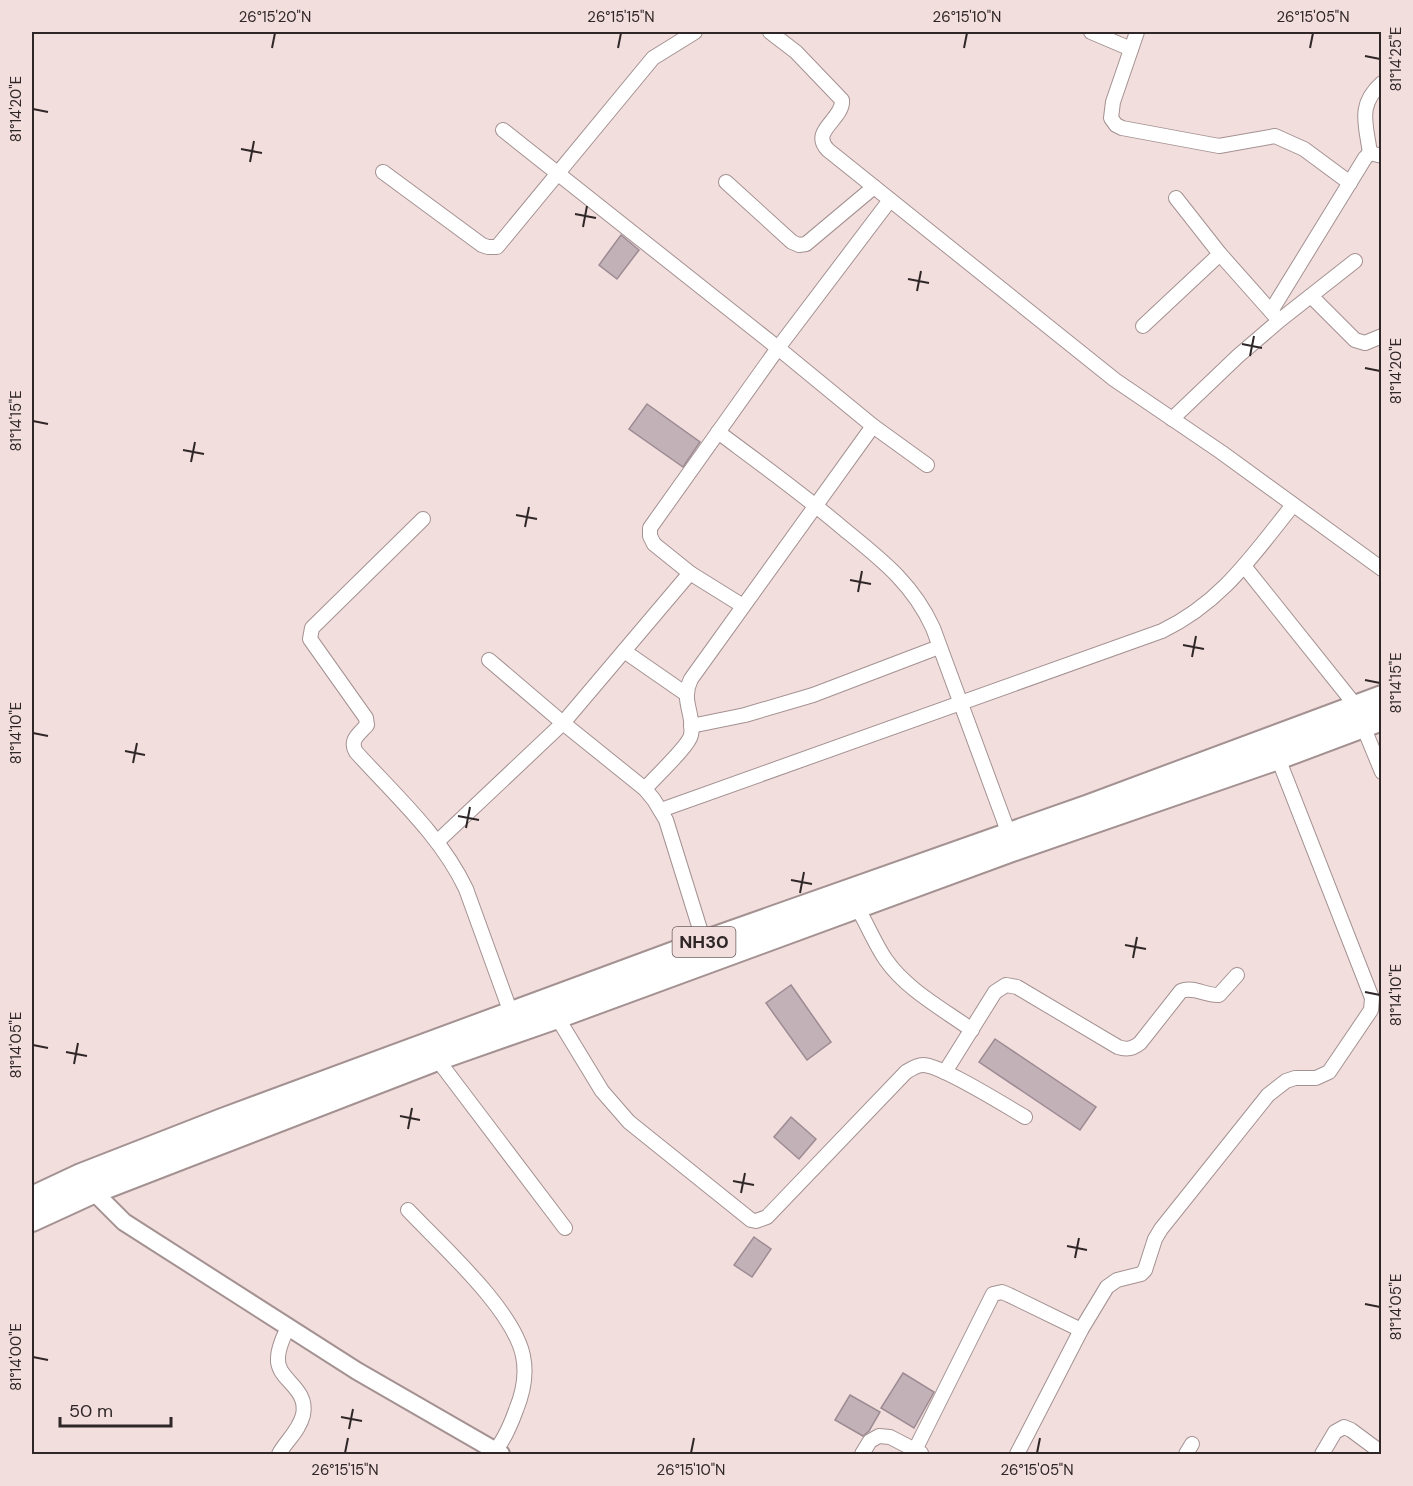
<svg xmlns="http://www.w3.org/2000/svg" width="1413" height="1486" viewBox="0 0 1413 1486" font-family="'DM Sans',sans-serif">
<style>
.building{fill:#c3b1b8;stroke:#9d8b93;stroke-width:1.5}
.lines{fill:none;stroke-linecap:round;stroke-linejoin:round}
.minor-casing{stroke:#a49191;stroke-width:16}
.tertiary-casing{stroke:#a49191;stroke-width:20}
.trunk-casing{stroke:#a49191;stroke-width:26}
.minor{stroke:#fff;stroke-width:14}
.tertiary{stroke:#fff;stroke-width:16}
.trunk{stroke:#fff;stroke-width:22}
.ticks{fill:none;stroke:#2f2727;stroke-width:2}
.labels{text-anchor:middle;stroke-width:4.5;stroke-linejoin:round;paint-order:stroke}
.shield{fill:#f3dede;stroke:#6a5e5e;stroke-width:1.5}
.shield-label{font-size:18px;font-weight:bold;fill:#2f2727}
.neatline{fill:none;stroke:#2f2727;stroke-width:2}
.ticks-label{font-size:15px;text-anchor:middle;fill:#2f2727}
</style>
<rect width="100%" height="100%" fill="#f3dede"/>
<g class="building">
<polygon points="621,235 639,250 617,279 599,265"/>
<polygon points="647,404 700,442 683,467 629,429"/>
<polygon points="791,985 831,1042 807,1060 766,1003"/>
<polygon points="995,1039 1096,1107 1080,1130 979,1062"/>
<polygon points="791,1117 816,1139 799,1159 774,1137"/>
<polygon points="754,1237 771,1249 752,1277 734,1265"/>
<polygon points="903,1373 934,1392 914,1428 881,1408"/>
<polygon points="850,1395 880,1412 869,1431 863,1436 835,1420"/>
</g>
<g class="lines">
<g class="minor-casing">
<g id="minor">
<path d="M770 32 796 52 842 100C844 119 809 131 828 150L1115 380 1221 452 1382 569"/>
<polyline points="1091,32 1131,49"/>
<polyline points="1137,32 1113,102 1111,118 1116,125 1122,128 1219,146 1275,136 1304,149 1350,183"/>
<polyline points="503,130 778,348 873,426 927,465"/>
<path d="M1370 153C1366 124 1357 105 1382 83"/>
<polyline points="383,172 482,245 488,247 497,247 653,58 695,32"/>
<polyline points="726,182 792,242 799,245 806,244 874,187"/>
<polyline points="1176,198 1220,254 1276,317"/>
<polyline points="1311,296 1355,340 1365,343 1382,336"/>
<polyline points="1271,311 1365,158 1370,153 1382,156"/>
<polyline points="1143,326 1220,254"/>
<polyline points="1172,419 1238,356 1280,320 1355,261"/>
<path d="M718 432C761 464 804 495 845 530 882 560 913 584 933 628L1009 834"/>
<path d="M423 519 312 628 310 639 366 718 367 725C359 734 349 740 356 752 395 795 441 836 466 889L511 1013"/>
<polyline points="1244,566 1356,706"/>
<polyline points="743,606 690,573 654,544 650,536 650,528 778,348 890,200"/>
<polyline points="624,651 686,694"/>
<polyline points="489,660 563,723 645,789 654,800 666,820 704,942"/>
<polyline points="691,726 745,715 813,695 939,647"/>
<polyline points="1363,726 1382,772"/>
<path d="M645 789C654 778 689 746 691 735 695 714 680 701 691 679L873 426"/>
<path d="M661 810 1162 631C1222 602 1252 556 1293 505"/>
<polyline points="438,841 563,723 690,573"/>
<path d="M857 907C867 924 875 944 886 960 907 990 943 1009 972 1030"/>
<path d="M557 1017 602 1091 629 1122 751 1220 756 1221 767 1217 906 1072C911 1069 917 1065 923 1065 941 1065 1006 1106 1025 1117"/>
<polyline points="437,1059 565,1228"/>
<path d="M945 1072 995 992 1006 985 1017 987 1118 1047C1127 1050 1133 1049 1140 1043L1181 991C1194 986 1206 996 1219 995L1237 975"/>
<path d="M408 1210C441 1245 514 1310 523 1356 527 1375 523 1393 516 1410 511 1424 503 1443 492 1454"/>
<polyline points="915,1450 993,1294 1002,1292 1009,1295 1081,1330"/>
<path d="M279 1454C286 1441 299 1431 303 1415 309 1387 276 1380 278 1358 278 1347 284 1336 288 1327"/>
<polyline points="862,1454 870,1441 879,1436 890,1437 921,1453"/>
<polyline points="1017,1454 1081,1330 1107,1287 1117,1280 1141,1274 1145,1270 1155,1239 1161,1229 1268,1095 1286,1081 1295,1078 1316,1078 1329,1072 1371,1010 1372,998 1278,758"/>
<polyline points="1186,1454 1192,1444"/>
<polyline points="1322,1454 1335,1432 1344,1427 1351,1430 1382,1453"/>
</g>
</g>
<g class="tertiary-casing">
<polyline id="tertiary" points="88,1186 124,1222 357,1371 501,1454"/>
</g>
<g class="trunk-casing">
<g id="trunk">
<polyline points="32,1198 81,1175 222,1120 704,942 1089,806 1382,697"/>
<polyline points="32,1220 93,1192 437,1059 557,1017 1012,850 1278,758 1382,719"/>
</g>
</g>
<use href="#minor" class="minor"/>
<use href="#tertiary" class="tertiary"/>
<use href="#trunk" class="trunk"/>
</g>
<path class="ticks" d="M272 48 275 33M618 48 621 33M964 48 967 33M1310 48 1313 33M1365 56 1380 59M33 109 48 112M241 149 262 153M250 162 254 141M575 214 596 218M583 227 587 206M908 279 929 283M917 291 921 271M1242 344 1262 348M1250 356 1254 336M1365 368 1380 371M33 421 48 424M183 450 204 454M191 462 195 442M516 515 537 519M525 527 529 507M850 580 871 584M858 592 862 571M1183 645 1204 649M1192 657 1196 636M1365 680 1380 683M33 733 48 736M125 751 145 755M133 763 137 743M458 816 479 820M466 828 470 807M791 880 812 884M800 893 804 872M1125 945 1146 949M1133 958 1137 937M1365 992 1380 995M33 1045 48 1048M66 1052 87 1056M74 1064 78 1043M400 1116 420 1120M408 1129 412 1108M733 1181 754 1185M741 1193 745 1173M1067 1246 1087 1250M1075 1258 1079 1238M1365 1304 1380 1307M33 1357 48 1360M341 1417 362 1421M349 1429 353 1409M345 1453 348 1438M691 1453 694 1438M1037 1453 1040 1438"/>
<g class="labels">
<rect class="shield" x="672.5" y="927" width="63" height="30" rx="4.5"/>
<g class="shield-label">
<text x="704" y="948">NH30</text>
</g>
</g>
<rect width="1413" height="1486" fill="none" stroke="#f3dede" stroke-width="66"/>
<path d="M60 1417v9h111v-9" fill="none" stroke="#2f2727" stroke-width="3"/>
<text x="69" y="1417" font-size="18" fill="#2f2727" stroke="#f3dede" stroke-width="4.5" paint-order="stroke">50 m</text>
<rect x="33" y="33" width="1347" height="1420" class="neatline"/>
<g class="ticks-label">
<text x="275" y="22">26°15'20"N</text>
<text x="621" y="22">26°15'15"N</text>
<text x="967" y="22">26°15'10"N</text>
<text x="1313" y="22">26°15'05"N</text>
<text transform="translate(1396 59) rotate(-90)" y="5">81°14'25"E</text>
<text transform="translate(16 109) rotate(-90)" y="5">81°14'20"E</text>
<text transform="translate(1396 371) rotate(-90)" y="5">81°14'20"E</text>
<text transform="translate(16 421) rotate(-90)" y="5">81°14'15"E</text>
<text transform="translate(1396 683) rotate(-90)" y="5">81°14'15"E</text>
<text transform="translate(16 733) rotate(-90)" y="5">81°14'10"E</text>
<text transform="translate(1396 995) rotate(-90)" y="5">81°14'10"E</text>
<text transform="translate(16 1045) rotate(-90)" y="5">81°14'05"E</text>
<text transform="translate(1396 1307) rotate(-90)" y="5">81°14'05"E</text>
<text transform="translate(16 1357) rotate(-90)" y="5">81°14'00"E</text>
<text x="345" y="1475">26°15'15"N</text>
<text x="691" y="1475">26°15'10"N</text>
<text x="1037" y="1475">26°15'05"N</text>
</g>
</svg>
